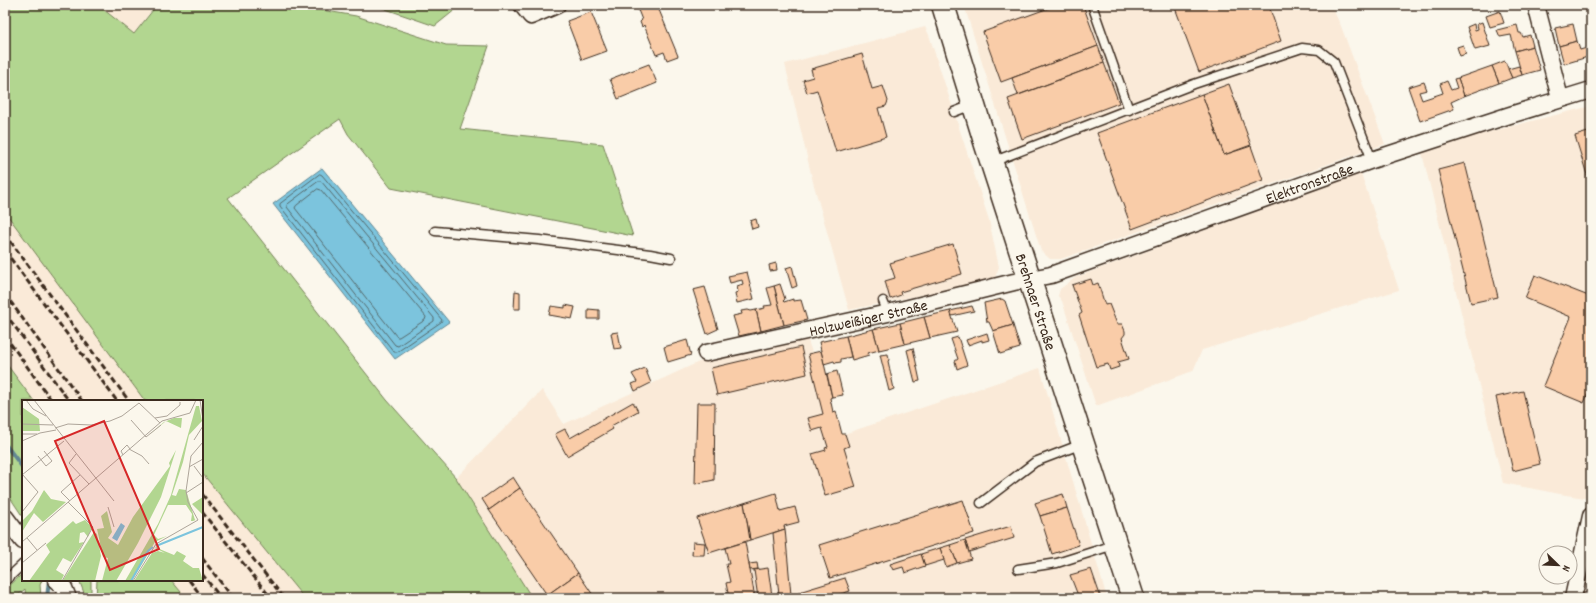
<svg xmlns="http://www.w3.org/2000/svg" width="1596" height="603" viewBox="0 0 1596 603" font-family="Dekko,sans-serif">
<style>
.built{fill:#faead8}
.green{fill:#b2d690;stroke:#768057}
.water{fill:#7cc4dd;stroke:#628691}
.lines{fill:none;stroke-linecap:round;stroke-linejoin:round}
.shore{stroke:#55686a;stroke-width:1}
.stream{stroke:#628691;stroke-width:4}
.building{fill:#f9cca8;stroke:#3b2a1e}
.service-casing{stroke:#3b2a1e;stroke-width:11}
.minor-casing{stroke:#3b2a1e;stroke-width:19}
.primary-casing{stroke:#3b2a1e;stroke-width:25}
.service{stroke:#fbf7ec;stroke-width:8}
.minor{stroke:#fbf7ec;stroke-width:16}
.primary{stroke:#fbf7ec;stroke-width:22}
.rail{stroke:#3b2a1e;stroke-width:3;stroke-dasharray:6 3;stroke-linecap:butt}
.labels{text-anchor:middle;stroke-width:3;stroke-linejoin:round;paint-order:stroke}
.street-label{font-size:16px;fill:#3b2a1e;stroke:#fbf7ec}
.inset-river{fill:none;stroke:#7cc4dd;stroke-width:2}
.inset-road{fill:none;stroke:#aea59a;stroke-width:1}
.view{fill:#d62828;fill-opacity:0.15;stroke:#d62828;stroke-width:2}
.inset-edge{fill:none;stroke:#3b2a1e;stroke-width:2}
</style>
<rect width="100%" height="100%" fill="#fbf7ec"/>
<filter id="ink" filterUnits="userSpaceOnUse"><feTurbulence type="fractalNoise" baseFrequency=".025" numOctaves="2"/><feDisplacementMap in="SourceGraphic" scale="8" xChannelSelector="R" yChannelSelector="G"/><feConvolveMatrix kernelMatrix="1 2 1 2 8 2 1 2 1" color-interpolation-filters="sRGB"/></filter>
<g filter="url(#ink)">
<g class="built">
<polygon points="98,5 156,5 134,34"/>
<polygon points="964,5 1331,5 1341,26 1385,144 1061,259 1050,259 1041,251"/>
<polygon points="925,27 929,35 989,220 999,267 994,280 849,310 813,182 785,64"/>
<polygon points="1591,106 1591,499 1560,494 1503,483 1421,149"/>
<polygon points="1361,173 1399,290 1202,350 1193,371 1096,406 1062,301 1058,296 1060,289 1076,277"/>
<polygon points="5,212 145,401 34,401 5,361"/>
<polygon points="807,338 841,435 1040,368 1107,598 532,598 456,478 542,390 564,424 699,362"/>
<polygon points="202,473 304,598 186,598 171,580 202,580"/>
<polygon points="1591,555 1591,598 1582,598"/>
</g>
<g class="green">
<polygon points="5,5 98,5 134,34 157,5 292,5 356,16 446,45 489,46 460,129 603,144 633,236 391,188 348,134 340,119 228,198 387,400 456,478 532,598 304,598 202,473 202,401 145,401 5,212"/>
<polygon points="374,5 461,5 435,26"/>
<polygon points="5,362 34,401 23,401 23,517 5,490"/>
<polygon points="22,574 23,580 42,580 40,585 41,598 26,598 25,589 15,598 5,598 5,590"/>
<polygon points="79,580 91,580 91,598 86,598"/>
<polygon points="97,580 171,580 186,598 96,598"/>
</g>
<polygon class="water" points="322,168 449,322 395,359 273,204"/>
<g class="lines">
<g class="shore">
<polygon points="320,174 322,175 442,320 441,322 397,352 394,352 280,206 280,204"/>
<polygon points="319,181 321,181 434,318 434,321 398,346 395,345 287,207 287,205"/>
<polygon points="318,189 321,190 426,317 425,320 399,337 397,337 295,208 296,206"/>
</g>
<g class="stream">
<polyline points="5,444 23,468"/>
<polyline points="47,598 49,580"/>
</g>
</g>
<g class="building">
<polygon points="636,5 657,5 678,56 667,60 664,52 656,55 644,25 642,27 640,22 642,20"/>
<polygon points="1057,5 1083,5 1098,46 1001,82 983,32"/>
<polygon points="1174,5 1273,5 1269,6 1281,41 1199,72"/>
<polygon points="1500,11 1504,23 1490,27 1486,16"/>
<polygon points="591,12 607,51 582,60 567,21"/>
<polygon points="1482,22 1490,46 1475,50 1467,27 1474,24 1475,30 1478,29 1477,24"/>
<polygon points="1573,24 1577,41 1559,46 1555,28"/>
<polygon points="1517,25 1519,33 1521,33 1523,37 1530,35 1533,46 1515,51 1511,35 1500,37 1497,30"/>
<polygon points="1591,37 1591,56 1564,64 1559,46 1577,41 1580,50 1590,47 1587,38"/>
<polygon points="1463,45 1466,54 1460,56 1457,47"/>
<polygon points="1098,46 1104,63 1018,95 1012,78"/>
<polygon points="1533,46 1540,70 1522,75 1515,51"/>
<polygon points="862,54 872,89 883,86 888,101 886,106 878,108 886,137 836,152 817,90 807,93 803,80 813,77 811,69"/>
<polygon points="1505,61 1512,78 1499,83 1492,66"/>
<polygon points="1104,63 1119,103 1022,139 1008,99"/>
<polygon points="649,64 657,83 618,99 610,79"/>
<polygon points="1492,66 1499,83 1464,96 1458,78"/>
<polygon points="1519,66 1522,75 1512,78 1508,69"/>
<polygon points="1458,78 1464,96 1451,102 1454,109 1420,121 1408,87 1424,82 1427,90 1419,92 1422,100 1443,93 1440,84 1447,81 1451,90 1457,88 1454,79"/>
<polygon points="1229,84 1251,145 1224,155 1202,94"/>
<polygon points="1202,94 1224,155 1251,146 1263,180 1132,229 1097,133"/>
<polygon points="1591,131 1591,188 1575,136"/>
<polygon points="1465,163 1498,297 1471,303 1438,170"/>
<polygon points="756,219 758,227 752,229 750,221"/>
<polygon points="953,244 962,274 900,292 901,295 890,299 885,281 895,278 890,263"/>
<polygon points="776,263 777,270 770,271 769,265"/>
<polygon points="792,266 797,286 792,288 786,268"/>
<polygon points="747,272 754,299 737,303 735,293 738,292 737,286 743,284 742,280 730,283 728,276"/>
<polygon points="1535,275 1591,297 1591,304 1589,310 1591,311 1591,386 1584,403 1543,386 1571,317 1525,298"/>
<polygon points="1091,279 1093,285 1098,283 1105,305 1109,304 1117,324 1122,324 1125,331 1125,334 1122,338 1129,359 1118,362 1119,367 1110,370 1108,364 1096,367 1079,315 1082,313 1072,285"/>
<polygon points="780,284 785,299 783,301 784,302 793,299 793,301 801,300 807,320 784,325 774,286"/>
<polygon points="774,286 784,325 761,331 756,310 765,308 764,306 772,305 767,288"/>
<polygon points="705,287 718,329 707,334 693,290"/>
<polygon points="515,291 520,292 520,309 514,309"/>
<polygon points="1002,299 1005,301 1013,325 993,331 989,322 987,322 984,303"/>
<polygon points="565,305 575,307 572,319 549,315 551,306 565,308"/>
<polygon points="972,306 974,311 952,316 950,311"/>
<polygon points="588,309 599,310 599,319 588,319"/>
<polygon points="748,310 751,311 756,310 761,331 739,336 733,316 742,314 741,311"/>
<polygon points="950,311 957,332 930,338 924,317"/>
<polygon points="924,317 930,338 905,344 900,323"/>
<polygon points="900,323 905,344 879,350 873,329"/>
<polygon points="1013,325 1020,348 1000,354 993,331"/>
<polygon points="873,329 879,350 868,353 869,355 852,360 846,336"/>
<polygon points="618,332 621,348 614,349 611,333"/>
<polygon points="987,333 989,340 982,342 982,340 968,345 966,340"/>
<polygon points="846,336 851,357 841,359 841,362 835,363 834,361 824,364 819,342"/>
<polygon points="958,337 967,365 957,369 955,361 958,359 951,339"/>
<polygon points="687,340 691,355 668,362 664,347"/>
<polygon points="801,347 807,374 717,395 711,368"/>
<polygon points="913,348 920,381 915,382 907,350"/>
<polygon points="821,351 832,397 830,398 833,412 836,411 842,434 845,434 849,446 844,448 856,487 825,496 812,454 826,450 825,448 828,447 822,428 812,431 808,418 823,414 808,354"/>
<polygon points="888,354 889,360 888,361 894,389 889,391 880,355"/>
<polygon points="645,368 651,383 635,391 632,384 637,382 632,374"/>
<polygon points="837,371 843,395 832,397 827,374"/>
<polygon points="1523,391 1540,464 1513,471 1496,397"/>
<polygon points="633,402 638,411 611,426 613,429 567,456 555,434 565,429 570,438"/>
<polygon points="697,403 715,403 714,480 695,484"/>
<polygon points="513,477 520,488 489,510 482,499"/>
<polygon points="520,488 578,573 547,595 489,510"/>
<polygon points="776,493 780,511 795,507 799,522 784,526 785,529 750,540 744,503"/>
<polygon points="1063,494 1067,508 1040,516 1035,503"/>
<polygon points="963,500 974,533 830,578 819,545"/>
<polygon points="744,503 750,540 709,553 697,518"/>
<polygon points="1067,508 1079,545 1052,554 1040,516"/>
<polygon points="1011,526 1014,538 969,552 965,540"/>
<polygon points="785,529 791,595 779,596 773,533"/>
<polygon points="965,540 971,559 957,563 950,545"/>
<polygon points="693,542 705,543 704,555 692,555"/>
<polygon points="745,542 755,598 729,598 726,583 730,582 726,564 729,564 725,548"/>
<polygon points="950,545 957,563 946,567 940,548"/>
<polygon points="940,548 944,560 925,566 921,554"/>
<polygon points="921,554 925,566 905,573 903,567 893,570 890,564"/>
<polygon points="757,563 758,569 750,570 749,564"/>
<polygon points="768,568 772,596 758,598 754,570"/>
<polygon points="1091,569 1101,598 1079,598 1070,575"/>
<polygon points="578,573 595,598 549,598 547,595"/>
<polygon points="845,578 850,591 828,598 801,598 799,592"/>
</g>
<g class="lines">
<g class="service-casing">
<g id="service">
<polyline points="1092,5 1129,110"/>
<polyline points="954,112 972,105"/>
<polyline points="992,162 1194,84 1302,48 1319,50 1334,62 1372,160"/>
<polyline points="435,231 539,240 650,254 671,258"/>
<polyline points="883,301 888,313"/>
<polyline points="981,503 1035,462 1082,444"/>
<polyline points="1018,569 1057,563 1114,545"/>
<polyline points="5,581 23,564"/>
</g>
</g>
<g class="minor-casing">
<g id="minor">
<polyline points="522,5 531,16 557,5"/>
<polyline points="1536,5 1560,98"/>
<path id="s1" d="M706 353 888 313 1014 282 1051 275 1372 160 1510 115 1591 90"/>
<polyline points="5,517 23,541"/>
<polyline points="56,580 64,588 68,598"/>
<polyline points="1573,598 1591,516"/>
</g>
</g>
<g class="primary-casing">
<g id="primary">
<path id="s2" d="M943 5 986 145 1133 598"/>
</g>
</g>
<use href="#service" class="service"/>
<use href="#minor" class="minor"/>
<use href="#primary" class="primary"/>
<g class="rail">
<polyline points="5,234 129,401"/>
<polyline points="5,251 117,401"/>
<polyline points="5,294 82,401"/>
<polyline points="5,313 69,401"/>
<polyline points="5,336 52,401"/>
<polyline points="202,494 284,598"/>
<polyline points="202,512 271,598"/>
<polyline points="202,558 233,598"/>
<polyline points="202,574 221,598"/>
<polyline points="189,580 203,598"/>
</g>
</g>
</g>
<g class="labels">
<g class="street-label">
<text dy="6" stroke="none"><textPath href="#s1" startOffset="628">Elektronstraße</textPath></text>
<text dy="6" stroke="none"><textPath href="#s2" startOffset="311">Brehnaer Straße</textPath></text>
<text dy="6" stroke="none"><textPath href="#s1" startOffset="166">Holzweißiger Straße</textPath></text>
</g>
</g>
<g transform="translate(22 400)">
<rect width="181" height="181" fill="#fbf7ec"/>
<path d="M174 6H177L180 21 167 35 161 62 150 95 154 96 157 89 164 90 173 120 176 119 171 121H169L170 114 164 105H146L132 135 136 139 145 136 133 142 110 181H103L136 124 149 95ZM0 7 17 19 18 31H0ZM152 18H160L159 28 144 21 126 36 142 22ZM154 50 139 97 116 143 94 181H80L86 158 81 157 75 129 82 128 79 116 85 111 90 132 86 138 96 145 111 117 148 66 147 63ZM22 90 29 99 44 102 21 122 12 113 0 132V121L10 111ZM181 97V120V115L170 104ZM63 120 70 127 66 137 62 132 58 133 57 143 62 142 49 162 41 158 34 170 42 175 39 181H7L28 152 24 145 51 121 54 124ZM72 132 75 134 79 156 73 181 41 180ZM137 145 135 148 152 155 155 151 164 156 161 161 171 168H177L181 181H112L130 153 136 151 143 153 133 148Z" fill="#b2d690"/>
<path d="M99 123 103 126 95 141 90 138Z" fill="#7cc4dd"/>
<path class="inset-river" d="M134 146 181 127M109 181 126 151 131 147"/>
<path class="inset-road" d="M4 0 11 9 24 16M12 0 92 101M178 0 181 20M117 3 138 23M133 18 145 16 158 5V2M109 20 124 37 139 25M0 24 31 25M33 28 46 24 69 25 88 21 100 16 117 3M0 34H15M172 40 181 26M0 41 18 33 34 30M107 49 120 56 127 64M54 54 47 63 67 84M101 55 99 51 105 45 108 49M16 56 24 66 30 61 22 51M172 66 181 78M167 67 181 59M0 74 16 92 0 112M0 75 42 41M164 93 181 82M48 101 39 92 58 75M86 107 92 127M5 138 15 150M0 142 140 21 168 13 174 0M0 163 24 143M40 181 71 127 46 102M111 181 134 144 176 120 166 102 164 91 169 56 181 42"/>
<path class="view" d="M82 21 137 149 88 170 33 41Z"/>
<rect width="181" height="181" class="inset-edge"/>
</g>
<rect width="1596" height="603" fill="none" stroke="#fbf7ec" stroke-width="20"/>
<rect x="10" y="10" width="1576" height="583" fill="none" stroke="#3b2a1e" stroke-width="1.5" filter="url(#ink)"/>
<g transform="translate(1558 565) rotate(113)"><circle r="19" fill="#fbf7ec" stroke="#aea59a"/>
<path d="M0-3L7 15L0 10L-7 15Z" fill="#3b2a1e"/>
<text y="-6" font-size="11" font-weight="bold" text-anchor="middle" fill="#3b2a1e">N</text>
</g>
</svg>
